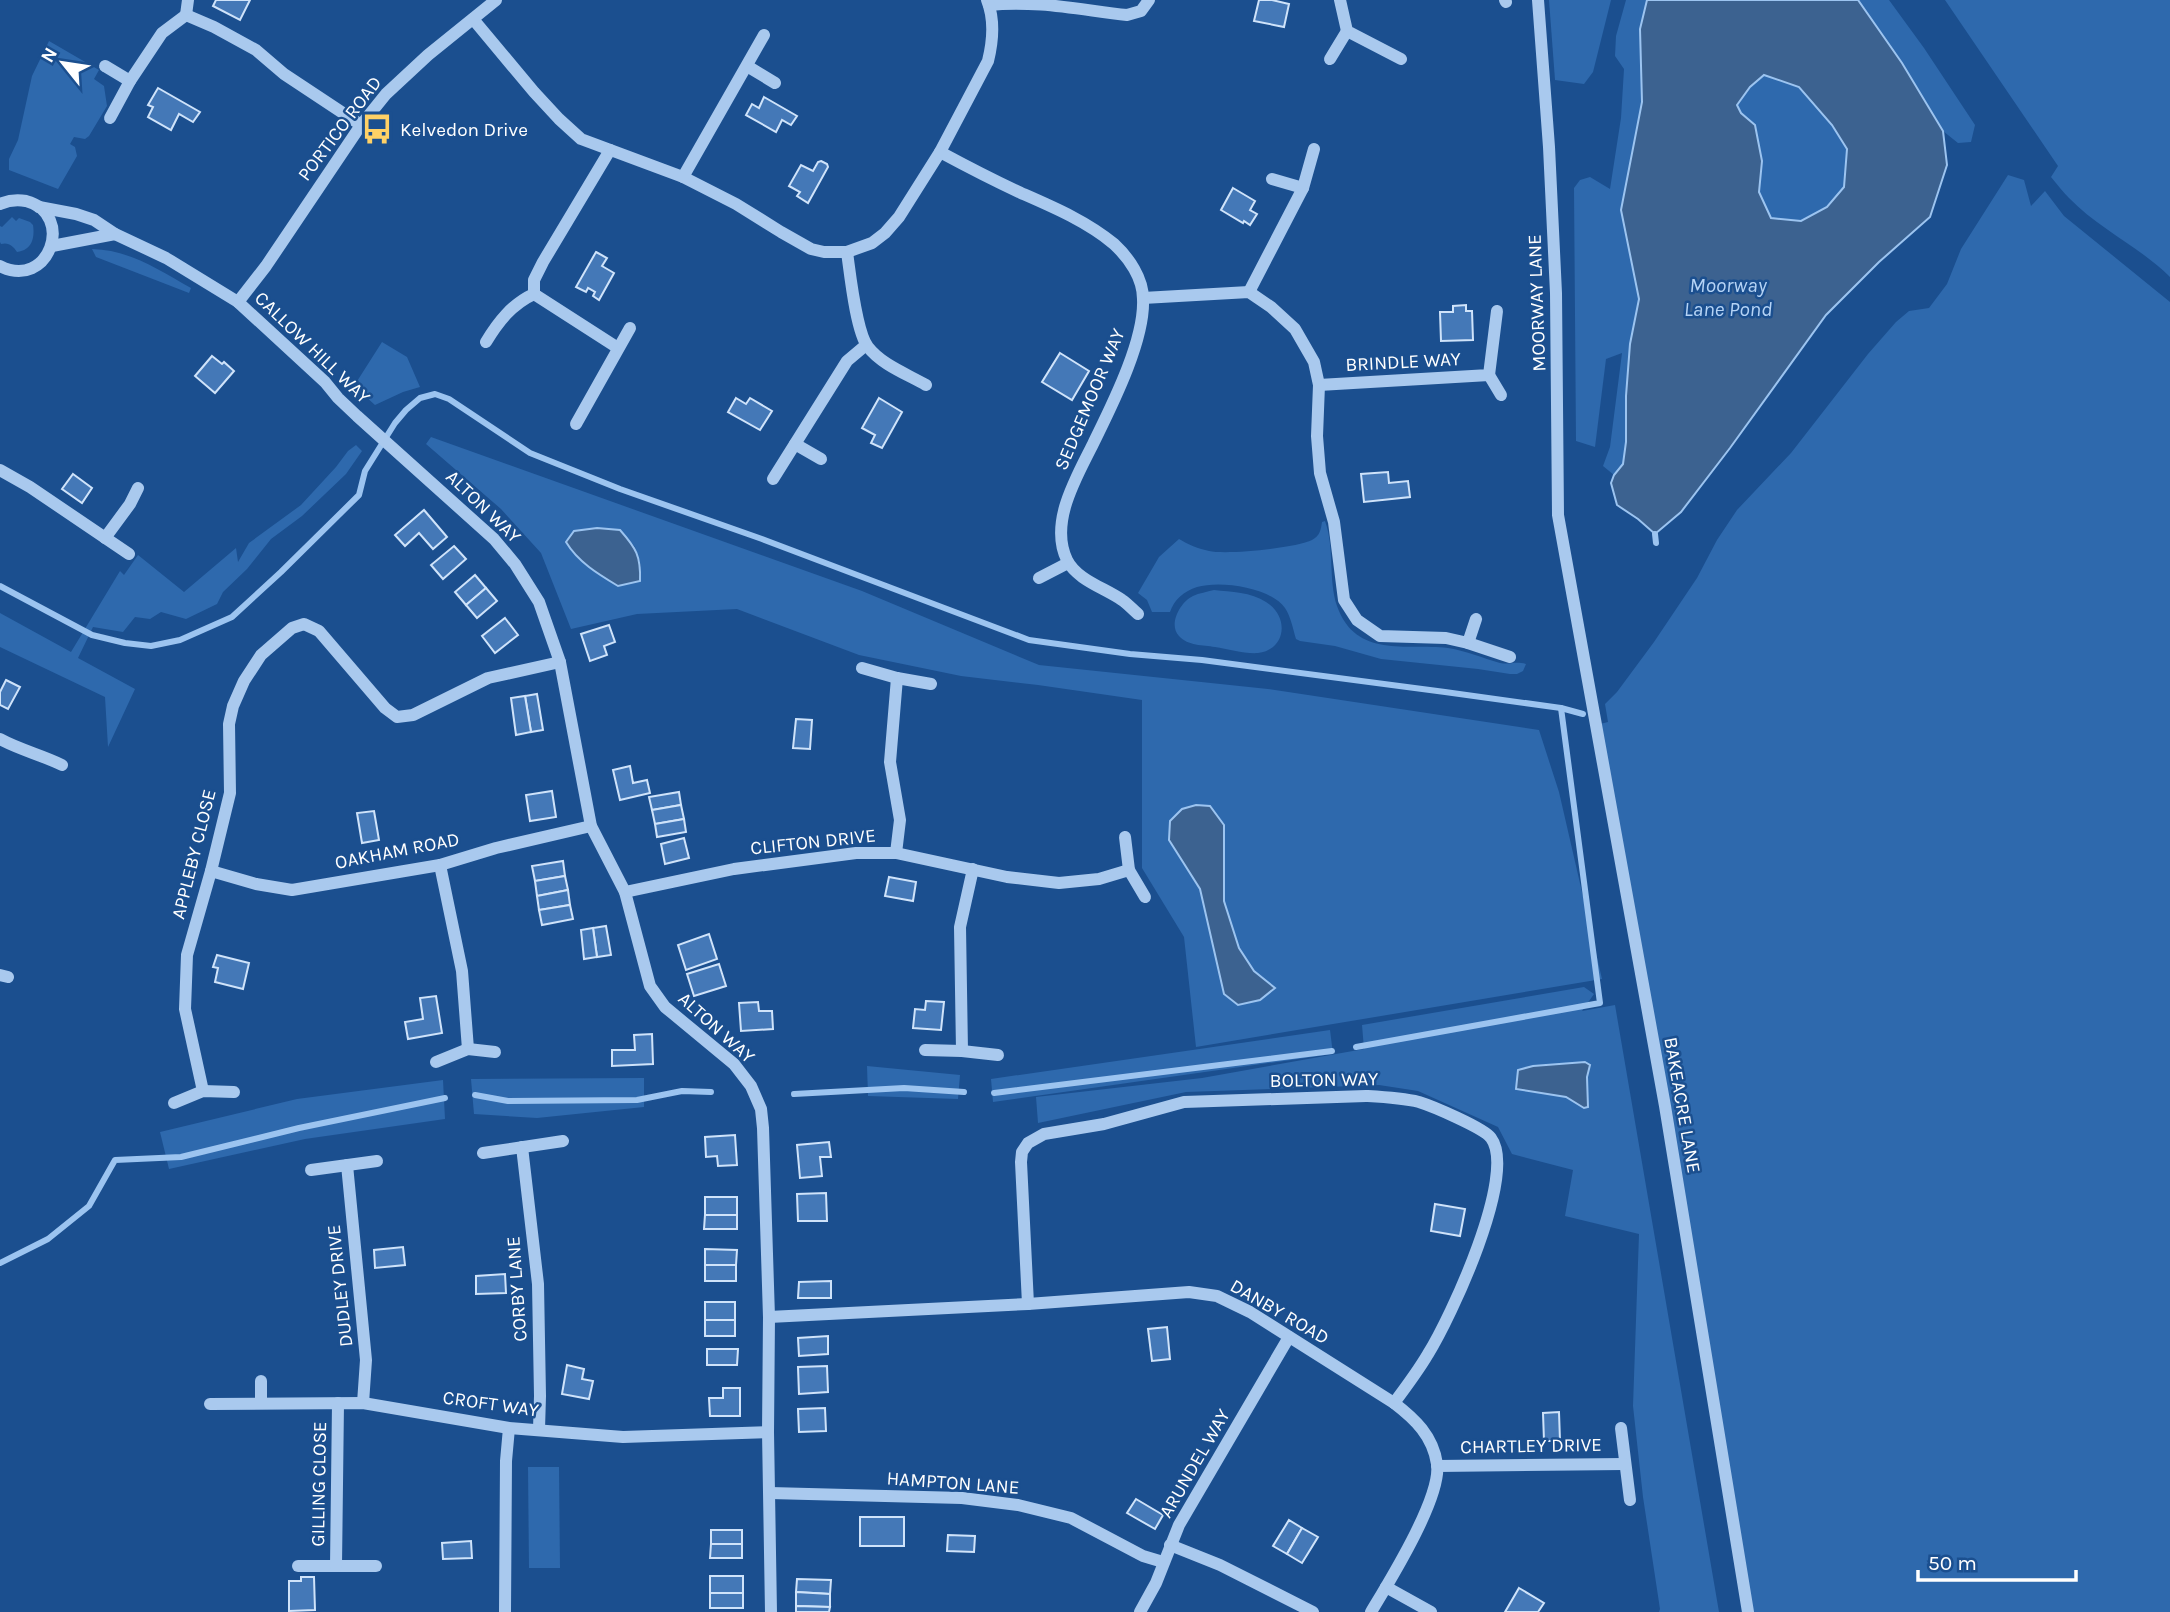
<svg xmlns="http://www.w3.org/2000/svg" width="2170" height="1612" viewBox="0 0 2170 1612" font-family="Karla,sans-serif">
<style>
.green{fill:#2e69ad;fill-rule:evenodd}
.water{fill:#3c6290;stroke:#9cc4f0;stroke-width:2;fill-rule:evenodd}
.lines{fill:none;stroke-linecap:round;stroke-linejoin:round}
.stream{stroke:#9cc4f0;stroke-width:6}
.building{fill:#4478b7;stroke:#cfe3fa;stroke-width:2}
.minor{stroke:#a9c9ee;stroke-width:12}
.labels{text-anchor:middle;stroke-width:5;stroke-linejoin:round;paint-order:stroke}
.street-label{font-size:19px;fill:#fff;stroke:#1b4f8f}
.poi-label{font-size:19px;fill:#fff;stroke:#1b4f8f;text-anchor:start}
.water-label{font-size:21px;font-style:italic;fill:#b5d3f5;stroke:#1b4f8f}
</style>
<rect width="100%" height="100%" fill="#1b4f8f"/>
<g class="green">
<polygon points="1549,0 1611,0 1593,72 1584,84 1555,80"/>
<polygon points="1626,0 1647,0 1640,29 1642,102 1621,210 1639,299 1630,344 1626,396 1626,442 1623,464 1614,475 1603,466 1610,447 1622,353 1606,359 1595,447 1576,441 1574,188 1580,180 1590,177 1610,189 1621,118 1624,69 1615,56 1616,36"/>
<polygon points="1858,0 1889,0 1924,48 1975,125 1971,142 1958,143 1943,131 1902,63"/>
<path d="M1945 0H2170V277C2140 247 2099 229 2069 198 2063 192 2057 184 2051 177L2058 166Z"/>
<polygon points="49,41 99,70 94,79 104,86 107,106 89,136 85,139 74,137 70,144 75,147 77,156 58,189 9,170 9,159 18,140 32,76"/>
<polygon points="1764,75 1799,87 1832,125 1847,149 1844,187 1827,207 1801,221 1771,218 1759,192 1762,161 1737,105 1750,87"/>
<polygon points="2008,175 2024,180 2031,206 2045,191 2064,216 2170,302 2170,1612 1749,1612 1596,725 1608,722 1605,704 1617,692 1654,642 1697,578 1717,540 1737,510 1791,453 1868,354 1896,322 1909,311 1929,308 1947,284 1961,249"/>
<path d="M12 217 16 221 19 218 30 222 33 225C35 238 32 250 17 252 13 246 9 242 1 244L0 242V226L2 227Z"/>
<path d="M92 249C130 250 159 270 191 288L189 293 96 257Z"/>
<polygon points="382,342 407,357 420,387 403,392 375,405 354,386"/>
<path d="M431 437 862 591 1039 665 1268 689 1539 730 1559 792 1602 979 1196 1047 1184 937 1142 868V700L1038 685 961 676 859 655 737 609 637 614 571 629 541 553 501 509 426 444ZM620 530 635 547 641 566 618 586 586 565ZM1224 825V901L1239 948 1254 971 1274 988 1224 994 1200 889Z"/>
<polygon points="356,445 362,451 346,474 302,516 271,539 247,569 223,592 217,604 186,619 161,612 150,619 135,617 123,632 93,627 78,658 135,689 108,747 105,697 0,647 0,613 71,652 120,571 124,575 138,555 184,592 236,548 238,562 249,543 301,505 336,467 348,451"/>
<path d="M1325 521C1335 549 1328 579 1337 606 1356 659 1406 643 1448 648 1467 651 1482 658 1500 663 1510 665 1514 661 1526 664L1523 671 1517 674H1510L1478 669 1381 659 1335 646 1300 641 1296 639C1293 629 1291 617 1285 608 1270 587 1220 580 1197 587 1184 591 1174 600 1170 612H1152L1147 600 1138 593 1159 557 1179 539C1187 544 1199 549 1209 551 1227 555 1296 548 1312 540 1320 536 1321 529 1322 522Z"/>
<path d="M1214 590C1231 592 1251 592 1266 602 1289 616 1287 649 1258 653 1245 654 1228 649 1215 647 1203 645 1188 646 1179 636 1168 625 1180 602 1193 596 1199 593 1207 592 1214 590Z"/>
<path d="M1584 987 1594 994 1582 1011 1615 1005 1719 1612H1659L1660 1609 1643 1497 1633 1406 1639 1234 1565 1216 1573 1170 1512 1154 1498 1127 1418 1091 1379 1085 1186 1092 1038 1123 1036 1097 1202 1078 1364 1049 1362 1025ZM1585 1062 1588 1107 1584 1108 1566 1097 1516 1089 1518 1070Z"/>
<polygon points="1330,1030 1333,1054 993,1102 991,1079"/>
<polygon points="867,1066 960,1075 958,1099 868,1096"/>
<polygon points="644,1078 644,1107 537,1118 474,1114 471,1079"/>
<polygon points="443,1080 445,1119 305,1139 169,1169 160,1132 297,1099"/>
<polygon points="528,1467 559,1467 560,1568 529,1568"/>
</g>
<g class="water">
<path d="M1647 0H1858L1902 63 1943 131 1947 165 1930 217 1879 262 1826 315 1730 448 1681 512 1655 534 1638 519 1617 505 1611 483 1614 475 1623 464 1626 442V396L1630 344 1639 299 1621 210 1642 102 1640 29ZM1764 75 1799 87 1832 125 1847 149 1844 187 1827 207 1801 221 1771 218 1759 192 1762 161 1755 125 1741 113 1737 105 1750 87Z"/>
<path d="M597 528 620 530C636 548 641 556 640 581L618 586C598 574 578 562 566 542L574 531Z"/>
<polygon points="1196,805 1210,806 1224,825 1224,901 1239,948 1254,971 1275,988 1260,1000 1238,1005 1224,994 1200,889 1169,840 1170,821 1182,809"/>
<polygon points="1585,1062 1590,1065 1587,1077 1588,1107 1584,1108 1566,1097 1516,1089 1518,1070 1533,1066"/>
</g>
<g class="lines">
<g class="stream">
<polyline points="1655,534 1656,543"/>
<polyline points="0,586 92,635 125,643 151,646 180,640 232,617 281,572 359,495 365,471 395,423 406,410 420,398 435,394 449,399 530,453 620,489 762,539 1029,640 1130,654 1202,660 1445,692 1561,708 1583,714"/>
<polyline points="1356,1047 1600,1003 1561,708"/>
<polyline points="994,1093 1332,1051"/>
<polyline points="794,1094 904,1088 964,1092"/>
<polyline points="475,1095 508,1101 637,1100 682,1091 711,1092"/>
<polyline points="0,1263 48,1239 89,1206 115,1160 181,1157 299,1128 445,1098"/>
</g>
</g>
<g class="building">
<polygon points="216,0 250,0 240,20 213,6"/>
<polygon points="1259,0 1272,0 1289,4 1284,27 1254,21"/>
<polygon points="158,88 200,112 193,122 179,114 171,130 148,117 153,107 148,105"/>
<polygon points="764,97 797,116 791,125 782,120 776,132 746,115 752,104 759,108"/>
<polygon points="821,161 827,164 828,167 808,203 797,196 800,192 789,186 801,165 813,171 818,162"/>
<polygon points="1233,188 1255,201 1250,210 1257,214 1250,225 1244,221 1243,223 1221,210"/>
<polygon points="596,252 607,258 602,266 614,273 599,300 593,296 595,292 588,288 586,292 576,287"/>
<polygon points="1466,305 1466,311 1472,311 1473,340 1441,341 1440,312 1453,312 1453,306"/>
<polygon points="1060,353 1089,371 1072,400 1042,382"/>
<polygon points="212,356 222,364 224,362 234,371 215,393 195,376"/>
<polygon points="736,398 746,404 750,398 772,411 760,430 728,412"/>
<polygon points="879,398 902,412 882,448 871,443 875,435 862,428"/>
<polygon points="1388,472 1389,483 1408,481 1410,497 1364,502 1361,474"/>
<polygon points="73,474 92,488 82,503 62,489"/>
<polygon points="424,510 447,537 433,549 419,533 405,546 395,535"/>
<polygon points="454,546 466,559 443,579 431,565"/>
<polygon points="475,575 486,588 466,605 455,592"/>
<polygon points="486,588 497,601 477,618 466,605"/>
<polygon points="505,618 518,635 495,653 482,636"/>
<polygon points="609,625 615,642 604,646 607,655 590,661 581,634"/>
<polygon points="6,680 20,687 8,709 0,705 0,692"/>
<polygon points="537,694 543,730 531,732 525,696"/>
<polygon points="525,696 531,732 516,735 511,698"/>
<polygon points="796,719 812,720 810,749 793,748"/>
<polygon points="630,766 633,783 647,780 650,793 620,800 613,770"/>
<polygon points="552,791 556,817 530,821 526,795"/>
<polygon points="679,792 681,805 652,810 649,797"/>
<polygon points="681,805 684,819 655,824 652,810"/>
<polygon points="374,811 379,840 362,843 357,813"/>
<polygon points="684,819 686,832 657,837 655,824"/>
<polygon points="684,838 689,858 665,864 661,844"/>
<polygon points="563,861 565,876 535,881 532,866"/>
<polygon points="565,876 568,890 537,896 535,881"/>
<polygon points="889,877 916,882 913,901 885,896"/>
<polygon points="568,890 570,905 539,910 537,896"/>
<polygon points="570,905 573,919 542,925 539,910"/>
<polygon points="606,926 611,955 597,957 593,928"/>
<polygon points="593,928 597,957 584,959 581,930"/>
<polygon points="709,934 717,959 686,970 678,945"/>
<polygon points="217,955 249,963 243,989 215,982 218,968 213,967"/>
<polygon points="719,964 726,986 694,996 687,974"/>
<polygon points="436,996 442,1033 408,1039 405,1022 423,1019 420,998"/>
<polygon points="926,1001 944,1002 941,1030 913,1028 915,1009 925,1010"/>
<polygon points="758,1002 759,1011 772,1011 773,1029 741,1031 739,1003"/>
<polygon points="652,1034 653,1064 612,1066 612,1050 635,1050 634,1035"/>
<polygon points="735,1135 737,1165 718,1166 717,1156 706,1157 705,1137"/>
<polygon points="829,1142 831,1157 820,1157 822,1176 800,1178 797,1145"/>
<polygon points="826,1193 827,1221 798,1221 797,1194"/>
<rect x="705" y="1197" width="32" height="18"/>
<polygon points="1435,1204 1465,1209 1460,1236 1431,1231"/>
<polygon points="705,1215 737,1215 737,1229 704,1229"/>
<polygon points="403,1247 405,1265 375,1268 374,1250"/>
<polygon points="705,1249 737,1250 736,1265 705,1265"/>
<rect x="705" y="1265" width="31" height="16"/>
<polygon points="505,1274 506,1293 476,1294 476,1276"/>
<polygon points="831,1281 831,1298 798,1298 799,1282"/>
<rect x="705" y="1302" width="30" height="18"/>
<rect x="705" y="1320" width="30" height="16"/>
<polygon points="1167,1327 1170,1359 1152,1361 1148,1329"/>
<polygon points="828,1336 828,1354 799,1356 798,1338"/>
<polygon points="707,1349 738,1349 737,1365 707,1365"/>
<polygon points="567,1365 584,1369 582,1379 593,1381 589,1399 562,1394"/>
<polygon points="827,1366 828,1392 799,1394 798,1367"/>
<polygon points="723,1388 740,1388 740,1416 710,1416 709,1398 723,1398"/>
<polygon points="825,1408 826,1431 799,1432 798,1409"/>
<polygon points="1559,1412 1560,1441 1544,1441 1543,1413"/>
<polygon points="1136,1499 1163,1515 1155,1529 1127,1513"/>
<rect x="860" y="1517" width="44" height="29"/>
<polygon points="1289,1520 1302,1528 1287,1554 1273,1546"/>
<polygon points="1302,1528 1318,1537 1302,1563 1287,1554"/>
<rect x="711" y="1530" width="31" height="14"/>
<polygon points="948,1535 975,1536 974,1552 947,1551"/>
<polygon points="471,1541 472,1558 443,1559 442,1543"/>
<polygon points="711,1544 742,1544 742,1558 710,1558"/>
<rect x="710" y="1576" width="33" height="17"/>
<polygon points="301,1577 314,1577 315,1610 289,1611 289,1581 301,1581"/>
<polygon points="797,1579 831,1580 830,1594 796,1592"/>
<polygon points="1519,1588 1544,1603 1538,1612 1505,1612"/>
<polygon points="796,1592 830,1594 830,1607 796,1606"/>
<rect x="710" y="1593" width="33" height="15"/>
<polygon points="796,1606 830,1607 829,1612 796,1612"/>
</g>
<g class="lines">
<g class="minor">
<polyline points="1340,0 1347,31 1401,59"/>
<polyline points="1505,0 1506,2"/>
<polyline points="1538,0 1549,147 1556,293 1558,515 1665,1106 1748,1612"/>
<path d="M989 5C1036 0 1081 10 1127 15L1141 11 1149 0"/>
<polyline points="186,15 214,27 256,50 284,74 361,125"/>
<polyline points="186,15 188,0"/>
<path d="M473 19 534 92 559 119 581 139 683 177 736 204 781 232 811 249 824 252H847L872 243 885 233 899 217 940 152 988 61C993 41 995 20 987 0"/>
<polyline points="1330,59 1347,31"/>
<polyline points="105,66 130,81"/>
<polyline points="747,66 775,83"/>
<polyline points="110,118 130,81 162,33 186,15"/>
<polyline points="610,150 543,262 534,280 534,294 618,348"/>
<path d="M940 152C966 166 993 180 1021 193 1053 207 1086 221 1114 244 1129 258 1143 278 1143 299 1145 341 1111 407 1093 444 1076 478 1049 523 1067 560 1077 580 1105 588 1122 600 1128 604 1133 610 1138 614"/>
<polyline points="683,177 764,35"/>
<polyline points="1272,179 1303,188"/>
<path d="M0 204C9 200 16 199 26 201 76 214 49 291 0 266"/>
<polyline points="39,207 76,214 94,220 115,234 166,258 238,302 325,382 338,398 357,416 494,539 515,564 539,602 560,662 591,826 625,892 650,986 665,1007 734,1064 751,1086 761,1109 763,1128 769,1317 768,1432 771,1612"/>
<polyline points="52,246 115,234"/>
<path d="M847 252C850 273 856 332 868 347 882 365 907 374 926 385"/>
<polyline points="1249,292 1303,188 1314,149"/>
<polyline points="1143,298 1249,292 1271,307 1295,329 1314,362 1319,385 1317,436 1320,473 1334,522 1344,600 1357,620 1380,636 1446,638 1468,643 1510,657"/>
<polyline points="238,302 266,266 361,125 386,94 428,55 496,0"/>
<path d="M486 342C498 322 512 304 534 294"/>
<polyline points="1489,375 1501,395"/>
<polyline points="1319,385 1489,375 1497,311"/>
<polyline points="576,424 630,328"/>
<polyline points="795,444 821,459"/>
<polyline points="0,470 30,487 129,554"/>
<polyline points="773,479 847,361 866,345"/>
<polyline points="105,538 130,504 138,488"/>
<polyline points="1039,578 1068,563"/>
<polyline points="1468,643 1476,619"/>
<polyline points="862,668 897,678 931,684"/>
<path d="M0 739C20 750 42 755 62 765"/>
<polyline points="1125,837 1129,870 1145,897"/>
<polyline points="896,853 900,820 890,762 897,678"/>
<polyline points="440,865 462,971 468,1049"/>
<polyline points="211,871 256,884 292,890 440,865 496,848 591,826"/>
<polyline points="625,892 734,869 856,853 896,853 1007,877 1059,883 1099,879 1129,870"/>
<polyline points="0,975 8,977"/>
<polyline points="925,1050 962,1051 998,1055"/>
<polyline points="962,1051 960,927 973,869"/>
<polyline points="436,1062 468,1049 495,1052"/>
<polyline points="203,1091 185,1009 187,955 211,871 230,793 229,724 233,706 244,681 261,655 292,628 304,624 319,631 385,708 397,717 413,715 488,678 560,662"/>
<polyline points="174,1103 203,1091 234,1092"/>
<polyline points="522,1147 538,1284 540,1396 539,1429"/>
<polyline points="483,1153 563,1141"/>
<polyline points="347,1165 366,1360 363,1403"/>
<polyline points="311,1170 377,1161"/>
<path d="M1028 1304 1021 1162 1022 1152 1028 1143 1044 1134 1104 1124 1184 1102 1366 1096C1383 1097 1402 1098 1419 1102 1432 1106 1484 1128 1491 1138 1518 1174 1450 1319 1428 1354 1418 1371 1406 1387 1394 1403"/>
<path d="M769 1317 1028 1304 1189 1292 1217 1296 1250 1312 1394 1403C1415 1419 1433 1436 1437 1464 1442 1497 1389 1582 1371 1612"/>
<polyline points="261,1381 261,1403"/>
<polyline points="210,1404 363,1403 509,1428 623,1437 768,1432"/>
<polyline points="1621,1428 1630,1500"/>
<polyline points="1437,1466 1624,1464"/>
<polyline points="770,1493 962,1498 1018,1505 1071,1518 1143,1556 1163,1562"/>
<polyline points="1170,1545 1220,1565 1313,1612"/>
<polyline points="298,1566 376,1566"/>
<polyline points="336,1566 338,1403"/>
<polyline points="1386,1587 1431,1612"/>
<polyline points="505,1612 506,1461 509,1428"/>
<polyline points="1140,1612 1156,1583 1179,1525 1289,1337"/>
</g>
</g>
<defs>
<g id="bus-bare" transform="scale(2.415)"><path d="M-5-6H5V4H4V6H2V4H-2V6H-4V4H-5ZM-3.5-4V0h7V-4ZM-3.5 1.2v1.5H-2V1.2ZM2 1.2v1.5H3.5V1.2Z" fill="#ffd166" stroke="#1b4f8f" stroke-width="2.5" paint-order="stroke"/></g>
</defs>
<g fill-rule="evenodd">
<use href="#bus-bare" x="377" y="129"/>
</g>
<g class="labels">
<g class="street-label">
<text transform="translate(339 128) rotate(-53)" y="7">PORTICO ROAD</text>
<text transform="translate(1536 303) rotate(-92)" y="7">MOORWAY LANE</text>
<text transform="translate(313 347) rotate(44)" y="7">CALLOW HILL WAY</text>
<text transform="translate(1403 361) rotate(-3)" y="7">BRINDLE WAY</text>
<text transform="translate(1089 399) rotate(-67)" y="7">SEDGEMOOR WAY</text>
<text transform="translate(484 506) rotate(44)" y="7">ALTON WAY</text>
<text transform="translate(813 841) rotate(-6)" y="7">CLIFTON DRIVE</text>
<text transform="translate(397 850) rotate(-11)" y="7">OAKHAM ROAD</text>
<text transform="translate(193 854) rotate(-76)" y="7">APPLEBY CLOSE</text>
<text transform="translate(717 1027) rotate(42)" y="7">ALTON WAY</text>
<text transform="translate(1324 1079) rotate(-1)" y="7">BOLTON WAY</text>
<text transform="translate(1683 1105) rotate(80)" y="7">BAKEACRE LANE</text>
<text transform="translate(339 1286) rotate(-96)" y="7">DUDLEY DRIVE</text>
<text transform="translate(516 1289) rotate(-94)" y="7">CORBY LANE</text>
<text transform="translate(1280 1311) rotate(30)" y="7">DANBY ROAD</text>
<text transform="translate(491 1403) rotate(8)" y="7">CROFT WAY</text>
<text transform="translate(1531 1445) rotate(-1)" y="7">CHARTLEY DRIVE</text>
<text transform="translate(1194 1463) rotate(-60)" y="7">ARUNDEL WAY</text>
<text transform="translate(953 1482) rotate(4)" y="7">HAMPTON LANE</text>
<text transform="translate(318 1484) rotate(-89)" y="7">GILLING CLOSE</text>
</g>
<g class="poi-label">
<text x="400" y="136">Kelvedon Drive</text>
</g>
<g class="water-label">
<text x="1728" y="292">Moorway<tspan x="1728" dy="24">Lane Pond</tspan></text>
</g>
</g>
<g transform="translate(63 63) rotate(300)" stroke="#1b4f8f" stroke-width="5" paint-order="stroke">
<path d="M0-5L12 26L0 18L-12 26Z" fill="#ffffff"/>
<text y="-10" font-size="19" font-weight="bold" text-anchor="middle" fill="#ffffff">N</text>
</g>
<path d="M1918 1570v10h158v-10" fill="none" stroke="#ffffff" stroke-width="3.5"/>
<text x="1928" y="1570" font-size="21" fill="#ffffff" stroke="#1b4f8f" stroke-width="5" paint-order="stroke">50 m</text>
</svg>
